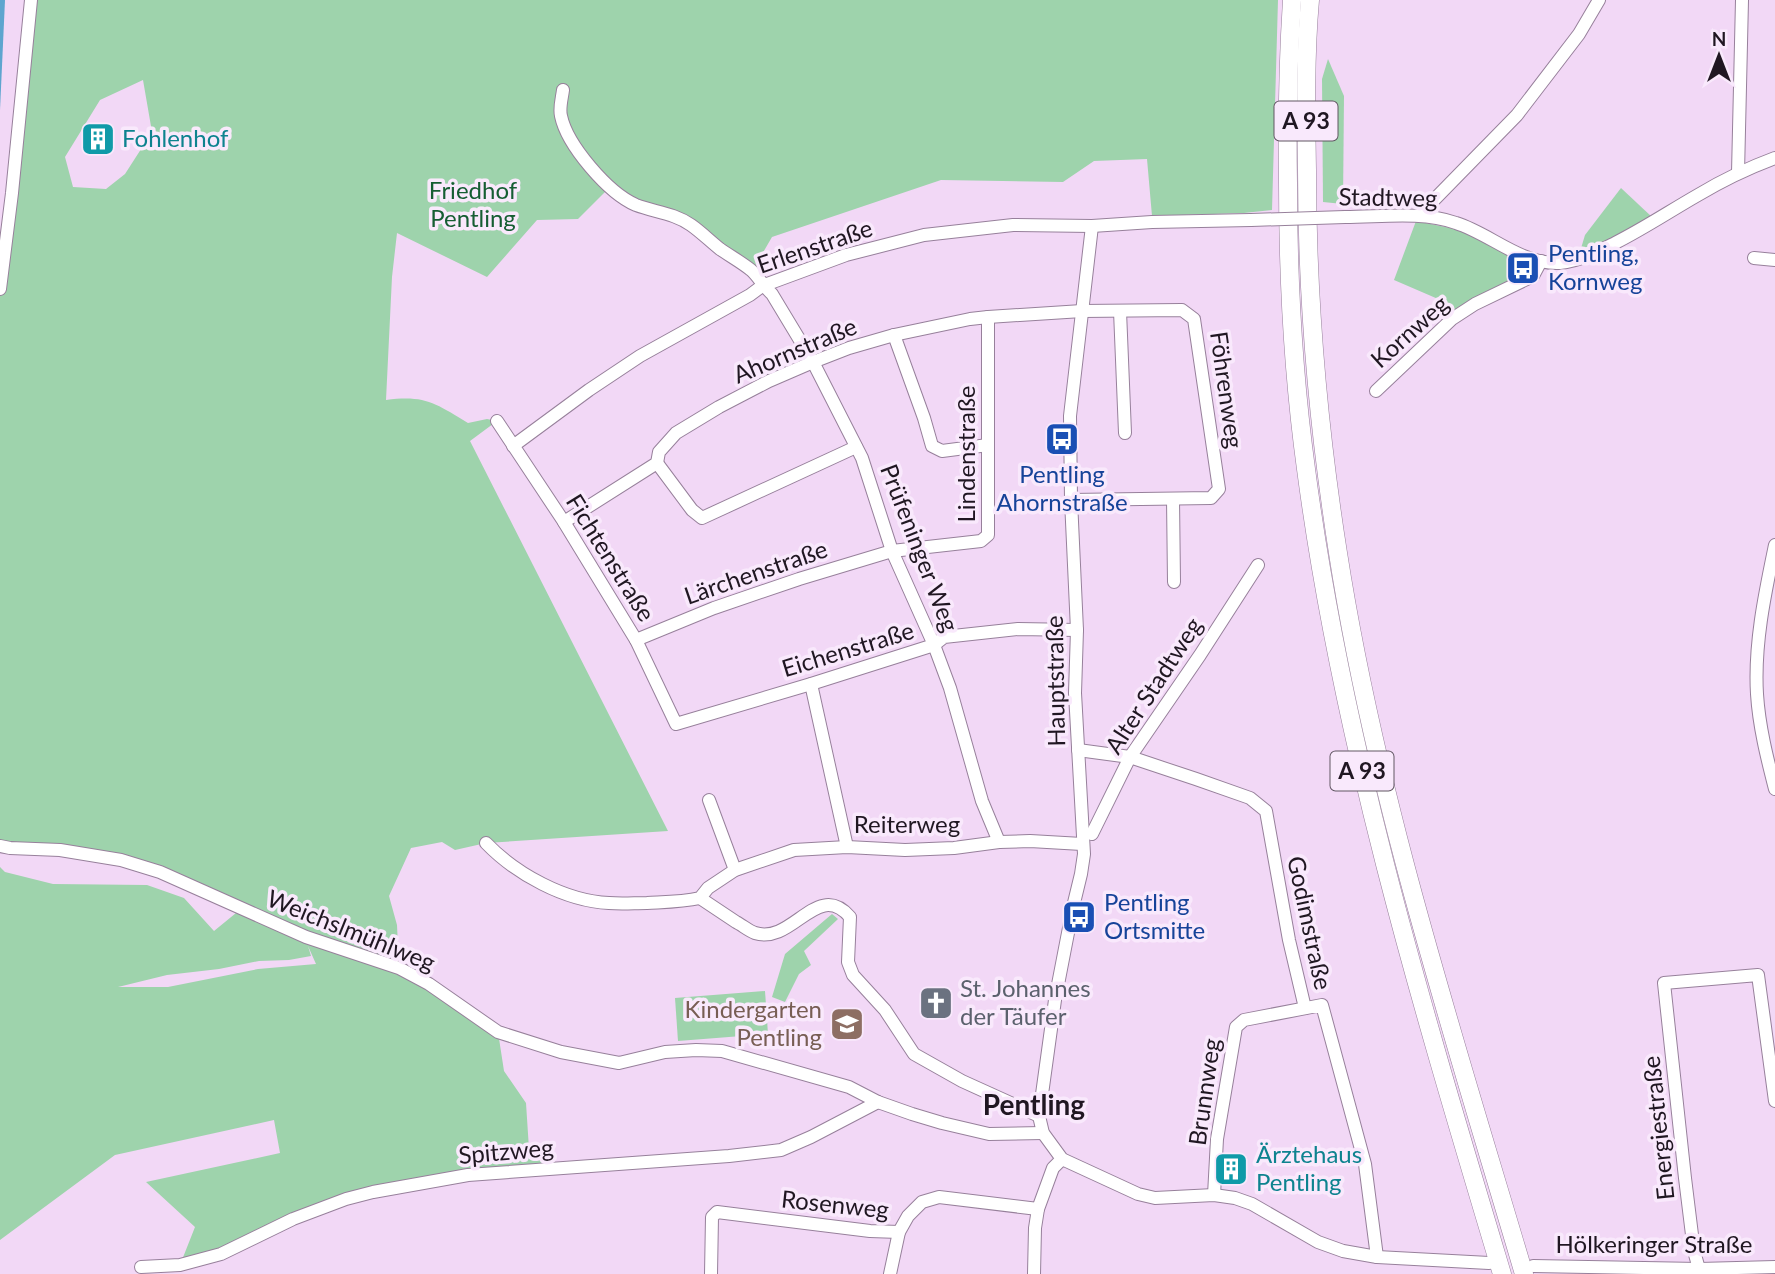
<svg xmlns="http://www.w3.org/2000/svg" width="1775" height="1274" viewBox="0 0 1775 1274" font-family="Lato,sans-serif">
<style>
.green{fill:#9ed3ac;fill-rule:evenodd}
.water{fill:#5ea5cf}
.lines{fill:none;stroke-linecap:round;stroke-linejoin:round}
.minor-casing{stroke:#97809b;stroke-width:14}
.highway-casing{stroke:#97809b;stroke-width:19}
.minor{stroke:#fff;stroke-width:12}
.highway{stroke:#fff;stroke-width:18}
.minor-bridge-casing{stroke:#97809b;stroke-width:14;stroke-linecap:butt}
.minor-bridge{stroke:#fff;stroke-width:12}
.labels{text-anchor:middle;stroke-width:7;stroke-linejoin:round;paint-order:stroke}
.shield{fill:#f9e9fc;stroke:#615663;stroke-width:2}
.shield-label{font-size:23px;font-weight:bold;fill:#201722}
.culture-label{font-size:24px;fill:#0d838f;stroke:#f9e9fc;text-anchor:start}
.park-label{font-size:24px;fill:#165e33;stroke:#f9e9fc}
.street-label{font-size:24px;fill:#201722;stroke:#f9e9fc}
.transit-label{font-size:24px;fill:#164399;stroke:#f9e9fc;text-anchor:start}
.worship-label{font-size:24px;fill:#5b616d;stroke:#f9e9fc;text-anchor:start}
.education-label{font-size:24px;fill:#785e54;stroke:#f9e9fc;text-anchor:end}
.quarter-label{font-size:28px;font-weight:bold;fill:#201722;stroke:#f9e9fc}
</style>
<rect width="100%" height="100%" fill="#f2d8f6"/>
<g class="green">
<path d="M31 0H1278L1272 210 1244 213 1152 216 1147 159 1094 161 1063 182 941 180 772 237 758 261 756 272 682 220 607 190 578 219 537 220 487 277 397 233 392 277 386 400C425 395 435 403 468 423L487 419 497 421 470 441 668 831 486 843 455 850 442 842 411 848 389 896 397 925 399 968 498 1032 504 1071 526 1103 529 1149 551 1152 552 1169 373 1192 180 1265 195 1227 146 1182 280 1153 274 1120 115 1155 0 1240V867L5 872 53 884 147 885 184 898 214 931 236 913 296 934 160 872 0 846V289ZM143 80 152 132 125 174 106 189 73 187 65 157 100 100ZM308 946 316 964 258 969 168 987H118L167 975 219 969 259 961 289 960 311 956Z"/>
<polygon points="1328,59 1344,96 1343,204 1323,202 1322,79"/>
<polygon points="1621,188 1653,218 1579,255 1585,235"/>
<polygon points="1416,221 1460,230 1515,259 1521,265 1521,274 1516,281 1450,315 1452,305 1394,280"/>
<polygon points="832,914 838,919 804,951 811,965 799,974 785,1002 772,997 785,954"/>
<polygon points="765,991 768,1034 678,1041 675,998"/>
</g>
<polygon class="water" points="0,0 5,0 0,110"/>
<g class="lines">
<g class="minor-casing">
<g id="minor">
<path d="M563 90C562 98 559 108 561 116 567 145 608 193 636 205 654 212 674 213 691 225 701 232 710 241 720 249 730 256 741 262 751 270 758 276 763 286 772 294L813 362 862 458 892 551 934 645 950 688 982 801 999 842"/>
<polyline points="1738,173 1742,0"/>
<polyline points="1423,216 1428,206 1517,115 1579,34 1599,0"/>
<path d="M1345 217C1382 217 1421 211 1456 223 1491 234 1521 265 1560 263 1580 261 1597 252 1615 243 1643 229 1670 211 1698 195 1723 180 1748 168 1775 158"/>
<polyline points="1092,226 1070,416 1071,500 1077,630 1075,693 1084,854 1081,874 1073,907 1055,1000 1039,1116 1043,1133 1062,1159 1138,1194 1155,1198 1214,1195 1235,1198 1252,1204 1318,1242 1343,1251 1377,1257 1489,1263"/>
<polyline points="1754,258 1775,260"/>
<polyline points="0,289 12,193 31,0"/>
<polyline points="1120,311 1125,433"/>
<polyline points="894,335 924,418 932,446 942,451 988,445"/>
<polyline points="1376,391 1452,319 1475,304 1533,276 1541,261"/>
<polyline points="497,421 564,522 636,640 676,724 811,684 934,645 944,637 1018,629 1077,630"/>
<polyline points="513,446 589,390 640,356 750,295 762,286 846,255 924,235 1013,225 1092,226 1152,222 1251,220"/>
<polyline points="657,463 692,510 702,518 856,447"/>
<polyline points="1173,499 1174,582"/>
<polyline points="564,522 657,463 659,452 676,433 719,407 769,381 813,362 849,348 894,335 970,319 988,317 1082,311 1182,310 1194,319 1219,489 1211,498 1071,500"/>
<path d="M1775 545C1765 593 1754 644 1757 694 1759 726 1767 758 1775 789"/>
<polyline points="636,640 714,608 799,579 892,551 981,541 988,535 988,317"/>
<polyline points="811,684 847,847"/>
<polyline points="1078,750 1130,757 1196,779 1250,798 1266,811 1289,940 1305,1008"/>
<polyline points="709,800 735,870"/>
<polyline points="1092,834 1130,757 1200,655 1258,565"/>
<path d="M486 843C516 874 565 901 609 903 622 904 634 903 647 903 665 902 682 902 700 898L708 888 735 870 794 850 847 847 905 850 954 848 999 842 1030 841 1082 844"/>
<polyline points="0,846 10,848 60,850 121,860 160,872 306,937 399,968 429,984 498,1032 561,1052 619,1063 665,1052 696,1050 722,1051 849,1087 878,1102 912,1114 942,1123 989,1134 1043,1133"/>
<path d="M700 898C712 906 724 914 736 922 742 925 749 931 755 933 793 945 817 879 850 917L848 962 853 975 885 1010 914 1054 962 1081 1039 1116"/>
<polyline points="1214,1195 1217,1139 1236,1027 1244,1020 1322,1005 1365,1164 1377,1257"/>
<polyline points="1533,1266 1699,1269 1775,1267"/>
<polyline points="141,1267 180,1265 221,1254 293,1219 346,1199 373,1192 468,1175 729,1156 781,1150 811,1137 878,1102"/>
<polyline points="1699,1269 1694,1251 1685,1178 1664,983 1758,975 1775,1101"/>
<polyline points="711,1274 712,1217 717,1212 870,1231 899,1232"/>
<polyline points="890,1274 899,1232 908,1216 922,1202 939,1197 1038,1209"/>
<polyline points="1034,1274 1035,1228 1038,1209 1053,1168 1062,1159"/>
</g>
</g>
<g class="highway-casing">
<g id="highway">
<path d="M1292 0C1288 61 1287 122 1288 183 1288 278 1293 374 1306 469 1342 743 1423 1010 1502 1274"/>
<path d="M1310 0C1305 56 1306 113 1307 170 1307 298 1318 426 1338 553 1376 798 1454 1037 1524 1274"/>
</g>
</g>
<use href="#minor" class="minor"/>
<use href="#highway" class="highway"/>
<g class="minor-bridge-casing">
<polyline id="minor-bridge" points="1251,220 1345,217"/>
</g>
<use href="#minor-bridge" class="minor-bridge"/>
</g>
<defs>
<g id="building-square" transform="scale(1.75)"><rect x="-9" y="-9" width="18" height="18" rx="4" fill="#0f9aa8" stroke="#f9e9fc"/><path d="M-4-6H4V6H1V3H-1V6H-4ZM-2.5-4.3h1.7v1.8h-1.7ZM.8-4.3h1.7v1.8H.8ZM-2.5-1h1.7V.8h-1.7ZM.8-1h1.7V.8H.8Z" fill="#fff"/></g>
<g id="bus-square" transform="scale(1.75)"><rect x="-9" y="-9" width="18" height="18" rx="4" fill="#1a4fb4" stroke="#f9e9fc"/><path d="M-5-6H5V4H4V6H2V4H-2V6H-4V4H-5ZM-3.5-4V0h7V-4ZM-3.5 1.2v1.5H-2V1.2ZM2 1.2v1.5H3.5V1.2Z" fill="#fff"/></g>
<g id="church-square" transform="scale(1.75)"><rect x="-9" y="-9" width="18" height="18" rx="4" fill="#6b7280" stroke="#f9e9fc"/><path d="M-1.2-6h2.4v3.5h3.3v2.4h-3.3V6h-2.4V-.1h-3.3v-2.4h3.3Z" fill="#fff"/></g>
<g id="school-square" transform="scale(1.75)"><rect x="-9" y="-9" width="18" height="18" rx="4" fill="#8d6e63" stroke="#f9e9fc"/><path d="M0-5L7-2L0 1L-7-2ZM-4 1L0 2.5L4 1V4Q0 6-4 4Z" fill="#fff"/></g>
</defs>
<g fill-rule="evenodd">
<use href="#building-square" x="98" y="139"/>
<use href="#bus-square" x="1523" y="268"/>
<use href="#bus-square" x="1062" y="439"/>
<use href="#bus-square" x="1079" y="917"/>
<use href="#church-square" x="936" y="1003"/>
<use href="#school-square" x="847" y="1024"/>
<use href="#building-square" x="1231" y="1169"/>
</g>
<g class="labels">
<g class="shield">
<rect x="1274.5" y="101.5" width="63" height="39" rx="5"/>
<rect x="1330.5" y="751.5" width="63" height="39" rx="5"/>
</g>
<g class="shield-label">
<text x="1306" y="129">A 93</text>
<text x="1362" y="779">A 93</text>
</g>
<g class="culture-label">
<text x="122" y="147">Fohlenhof</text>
<text x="1256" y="1163">Ärztehaus<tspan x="1256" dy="28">Pentling</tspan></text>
</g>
<g class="park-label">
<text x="473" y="199">Friedhof<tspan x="473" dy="28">Pentling</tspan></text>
</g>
<g class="street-label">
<text transform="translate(1388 198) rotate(1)" y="8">Stadtweg</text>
<text transform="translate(815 247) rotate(-19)" y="8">Erlenstraße</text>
<text transform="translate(1410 332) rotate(-42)" y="8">Kornweg</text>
<text transform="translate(795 351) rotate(-23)" y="8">Ahornstraße</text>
<text transform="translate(1226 390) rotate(82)" y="8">Föhrenweg</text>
<text transform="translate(967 454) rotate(-90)" y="8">Lindenstraße</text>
<text transform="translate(919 548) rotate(69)" y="8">Prüfeninger Weg</text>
<text transform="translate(610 558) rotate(58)" y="8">Fichtenstraße</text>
<text transform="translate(756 573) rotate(-19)" y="8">Lärchenstraße</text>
<text transform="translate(848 650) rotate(-17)" y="8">Eichenstraße</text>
<text transform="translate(1056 681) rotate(-91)" y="8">Hauptstraße</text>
<text transform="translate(1154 686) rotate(-57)" y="8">Alter Stadtweg</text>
<text x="907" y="833">Reiterweg</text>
<text transform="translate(1309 923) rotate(78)" y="8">Godimstraße</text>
<text transform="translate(351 931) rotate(22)" y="8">Weichslmühlweg</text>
<text transform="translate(1205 1092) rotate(-82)" y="8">Brunnweg</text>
<text transform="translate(1659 1128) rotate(-96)" y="8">Energiestraße</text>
<text transform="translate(506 1152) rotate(-5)" y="8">Spitzweg</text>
<text transform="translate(835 1205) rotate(6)" y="8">Rosenweg</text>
<text x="1654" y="1253">Hölkeringer Straße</text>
</g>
<g class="transit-label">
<text x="1548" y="262">Pentling,<tspan x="1548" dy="28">Kornweg</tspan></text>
<text x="1062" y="483" text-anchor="middle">Pentling<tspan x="1062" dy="28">Ahornstraße</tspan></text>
<text x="1104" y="911">Pentling<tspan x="1104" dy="28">Ortsmitte</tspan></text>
</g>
<g class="worship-label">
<text x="960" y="997">St. Johannes<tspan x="960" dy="28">der Täufer</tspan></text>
</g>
<g class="education-label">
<text x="822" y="1018">Kindergarten<tspan x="822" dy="28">Pentling</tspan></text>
</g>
<g class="quarter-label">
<text x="1034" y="1115">Pentling</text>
</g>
</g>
<g transform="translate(1719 56)" stroke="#f9e9fc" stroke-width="5" paint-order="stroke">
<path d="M0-5L12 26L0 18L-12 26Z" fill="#201722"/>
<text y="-10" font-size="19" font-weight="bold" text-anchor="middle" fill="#201722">N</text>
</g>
</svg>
